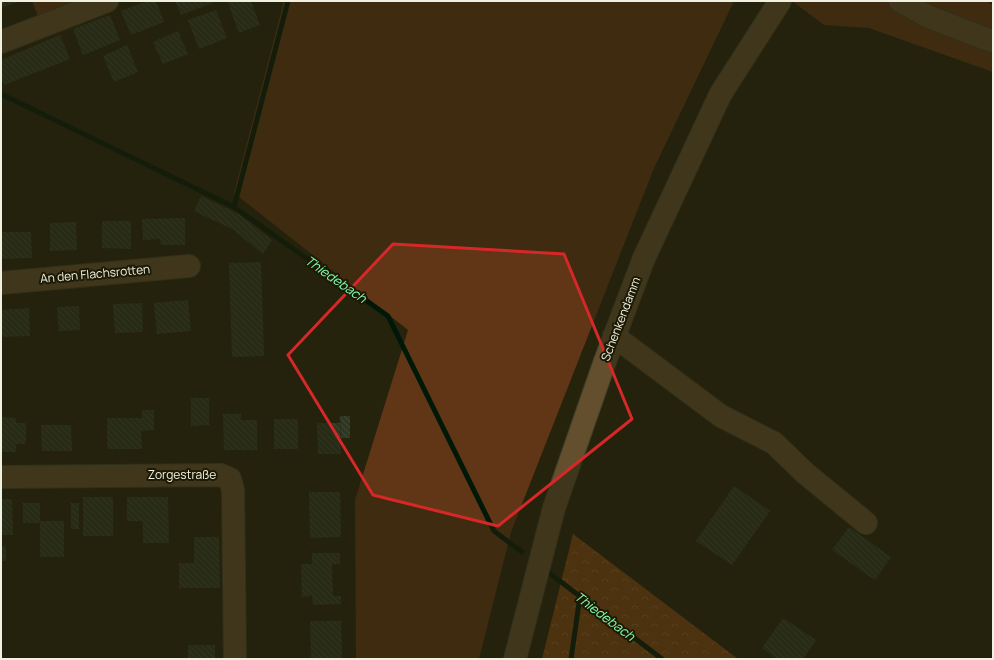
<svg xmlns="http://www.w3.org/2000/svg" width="994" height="660" viewBox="0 0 994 660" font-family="Manrope,sans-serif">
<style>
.grass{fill:#603616}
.forest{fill:url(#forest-crowns)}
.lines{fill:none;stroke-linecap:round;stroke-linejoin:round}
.stream{stroke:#001808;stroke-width:5}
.building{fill:url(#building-back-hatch)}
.minor-casing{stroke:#42402a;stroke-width:24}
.minor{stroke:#634f2e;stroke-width:22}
.marked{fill:none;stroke:#d62828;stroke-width:3;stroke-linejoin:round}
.labels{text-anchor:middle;stroke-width:4;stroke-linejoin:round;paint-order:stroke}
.street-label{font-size:12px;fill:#f1f1e2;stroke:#1c1a04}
.water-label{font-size:13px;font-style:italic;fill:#82fcaf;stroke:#1c1a04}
</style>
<defs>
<pattern id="forest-crowns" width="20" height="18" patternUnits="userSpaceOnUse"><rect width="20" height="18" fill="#7f4515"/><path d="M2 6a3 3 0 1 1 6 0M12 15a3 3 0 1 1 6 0" fill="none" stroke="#926037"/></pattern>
<pattern id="building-back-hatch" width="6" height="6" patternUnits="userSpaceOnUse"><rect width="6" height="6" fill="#2d3722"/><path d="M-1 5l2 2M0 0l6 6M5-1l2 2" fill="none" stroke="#424b37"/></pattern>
</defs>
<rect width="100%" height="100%" fill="#25230c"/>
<g class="grass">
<polygon points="32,1 107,1 42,26"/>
<polygon points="284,1 734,1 654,168 511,532 479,659 356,659 355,500 408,330 234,193"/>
<polygon points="792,1 985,1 993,5 993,72 869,28 824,25"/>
</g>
<polygon class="forest" points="573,534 738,659 542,659"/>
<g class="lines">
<g class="stream">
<polyline points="288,1 234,207 388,316 494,531 522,552"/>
<polyline points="1,94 234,207"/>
<polyline points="548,572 662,659"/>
<polyline points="571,659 580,596"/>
</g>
</g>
<g class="building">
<polygon points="1,1 20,1 1,8"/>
<polygon points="147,1 156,1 164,22 131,35 121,11"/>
<polygon points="175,1 212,1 213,3 181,15"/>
<polygon points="234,1 251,1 260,25 239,33 228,3"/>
<polygon points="216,10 227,38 199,49 188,20"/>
<polygon points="110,15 120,40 83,55 73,29"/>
<polygon points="178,31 188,54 163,64 153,42"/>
<polygon points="60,35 70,59 4,85 1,77 1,60"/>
<polygon points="127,45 138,72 114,82 103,56"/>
<polygon points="201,196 239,214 272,240 263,254 232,229 194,211"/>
<polygon points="185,218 185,245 161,245 160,239 143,240 142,219"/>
<polygon points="102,221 131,221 131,249 102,248"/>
<polygon points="76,222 77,250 50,251 50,223"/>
<polygon points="1,232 31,232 32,258 1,259"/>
<polygon points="261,262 264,356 232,357 229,263"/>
<polygon points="188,300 191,331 157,334 154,303"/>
<polygon points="142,303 143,332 115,333 113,304"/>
<polygon points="79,306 80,330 59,331 57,307"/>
<polygon points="29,308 30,336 1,337 1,310"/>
<polygon points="191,398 209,398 209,425 191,426"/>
<polygon points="142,410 154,410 154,430 141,431 142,449 107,449 107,418 142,418"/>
<polygon points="223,414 241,414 241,420 257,420 257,450 224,450"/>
<polygon points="340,416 350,416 350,438 341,438"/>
<polygon points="1,417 16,418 16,423 26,423 26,444 16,444 16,452 1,452"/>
<rect x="274" y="419" width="24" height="30"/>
<polygon points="317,423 340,423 341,454 318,454"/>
<polygon points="41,425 71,425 72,451 42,451"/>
<polygon points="734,486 770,511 732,565 696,541"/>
<polygon points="309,492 340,492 341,537 310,538"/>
<rect x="83" y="497" width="30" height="39"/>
<polygon points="127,497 168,497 169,543 143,543 143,521 127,521"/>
<polygon points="1,499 12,499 13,535 1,535"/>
<polygon points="23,503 40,503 40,521 64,521 64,557 40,557 40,523 23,523"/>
<rect x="71" y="503" width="8" height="26"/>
<polygon points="849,527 891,557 875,580 832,550"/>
<polygon points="194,537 219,537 220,588 179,588 179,563 194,563"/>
<rect x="1" y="546" width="5" height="15"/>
<polygon points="312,553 340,553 340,564 332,564 333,596 341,596 341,604 313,605 312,596 302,597 301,564 312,564"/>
<polygon points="783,618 816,640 803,659 778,659 762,648"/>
<polygon points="310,621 341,621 342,659 311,659"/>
<rect x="188" y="645" width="27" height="14"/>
</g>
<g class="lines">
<g class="minor-casing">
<g id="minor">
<polyline points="900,1 927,16 978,36 993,41"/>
<polyline points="1,42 107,1"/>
<polyline points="1,283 189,266"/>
<polyline points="614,336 721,416 774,443 805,473 866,523"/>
<polyline points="1,477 221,475 230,479 233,490 235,659"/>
<polyline points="515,659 554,508 604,364 644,258 720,95 780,1"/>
</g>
</g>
<use href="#minor" class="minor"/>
</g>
<path d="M0 0H994V660H0ZM393 244 564 254 632 419 498 526 373 495 288 355Z" fill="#25230c" fill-opacity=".55" fill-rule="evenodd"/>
<path class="marked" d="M393 244 564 254 632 419 498 526 373 495 288 355Z"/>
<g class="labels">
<g class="street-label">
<text transform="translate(95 274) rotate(-5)" y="4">An den Flachsrotten</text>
<text transform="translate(621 319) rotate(-69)" y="4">Schenkendamm</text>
<text x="182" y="479">Zorgestraße</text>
</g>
<g class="water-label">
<text transform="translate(336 279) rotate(35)" y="5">Thiedebach</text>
<text transform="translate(605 616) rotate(37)" y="5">Thiedebach</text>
</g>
</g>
<rect width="994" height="660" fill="none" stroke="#f1f1e2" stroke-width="4"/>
</svg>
